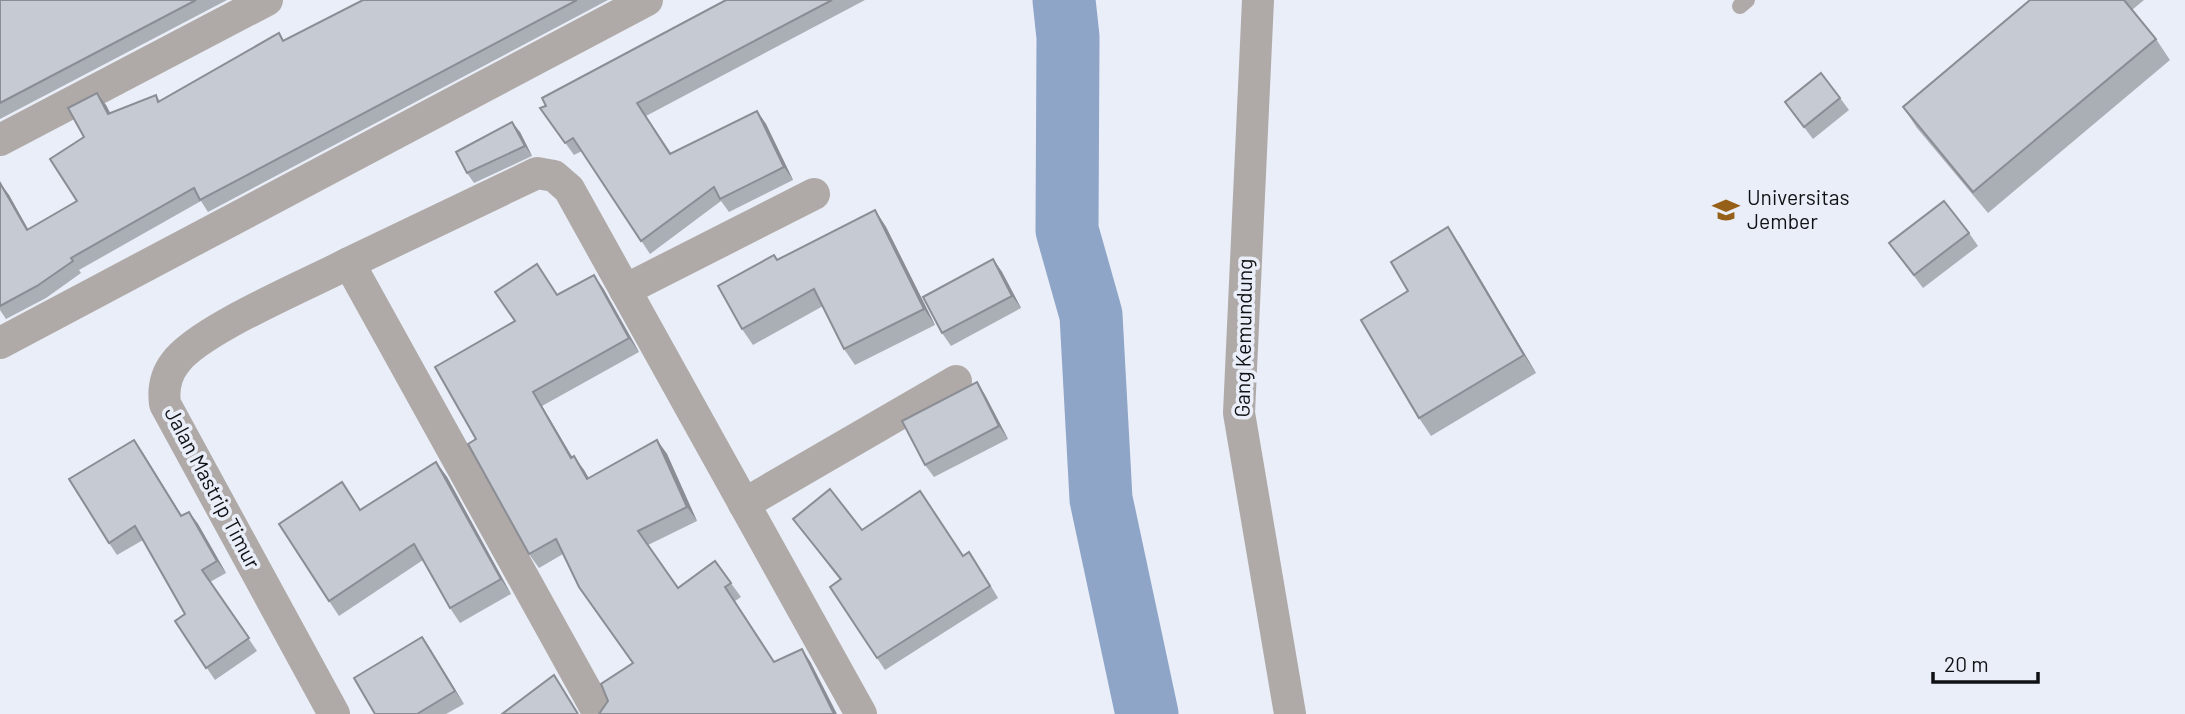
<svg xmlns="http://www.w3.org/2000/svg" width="2185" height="714" viewBox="0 0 2185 714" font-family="Barlow,sans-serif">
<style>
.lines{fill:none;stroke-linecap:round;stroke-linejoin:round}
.river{stroke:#8fa5c8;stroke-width:63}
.service{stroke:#afaaa8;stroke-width:16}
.minor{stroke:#afaaa8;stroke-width:32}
.wall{fill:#aaaeb5}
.shaded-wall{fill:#8b8d94}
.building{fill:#c6cad3;stroke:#8b8d94;stroke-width:2}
.labels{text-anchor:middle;stroke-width:7;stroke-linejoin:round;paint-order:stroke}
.poi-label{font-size:21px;fill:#101114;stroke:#eaeef8;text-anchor:start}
.street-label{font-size:21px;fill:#101114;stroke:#eaeef8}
</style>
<rect width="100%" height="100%" fill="#eaeef8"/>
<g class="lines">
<polyline class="river" points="1064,0 1068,37 1067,230 1091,315 1101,499 1147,714"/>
<polyline class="service" points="1740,6 1747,0"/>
<g class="minor">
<polyline points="1258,0 1239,413 1290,714"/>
<polyline points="0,140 267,0"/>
<polyline points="625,290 814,194"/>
<polyline points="0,343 647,0"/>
<polyline points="744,504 956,381"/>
<path d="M334 714 165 404C163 389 165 376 175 363 198 330 309 284 349 263"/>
<polyline points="599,714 349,263 537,173 554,176 569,189 861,714"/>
</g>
</g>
<g class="wall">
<polygon points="0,0 227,0 0,119"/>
<polygon points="363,0 608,0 208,212 201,201 79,270 81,273 46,298 6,319 0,310 0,183 9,195 28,229 77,201 84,137 106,105 110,113 156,95 160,101 279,33 284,41"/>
<polygon points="726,0 865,0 646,116 671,153 757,111 766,124 793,180 729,212 721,201 650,254 582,151 574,155 540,108"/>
<polygon points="2030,0 2144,0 2132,10 2156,39 2170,60 1988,213 1917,128 1903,107"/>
<polygon points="1840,98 1849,110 1813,139 1785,102"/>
<polygon points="520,132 532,156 474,183 467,173"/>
<polygon points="875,210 886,227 935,325 855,365 844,349 823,306 753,345 742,329 777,260"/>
<polygon points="1969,233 1978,246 1923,288 1889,243"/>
<polygon points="1460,245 1536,373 1431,436 1419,418 1408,291"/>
<polygon points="993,259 1002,272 1021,308 951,346 942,333"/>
<polygon points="603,288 639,352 542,406 572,457 584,470 588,478 657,440 667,454 697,521 648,545 678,588 715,561 741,597 735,601 774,662 802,649 811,663 633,663 563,554 539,568 529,554 476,439 557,295"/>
<polygon points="977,382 985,395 1008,439 934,477 925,465"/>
<polygon points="134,440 182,516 189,512 198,524 226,573 210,582 257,651 215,680 175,621 185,614 143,540 117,555 109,543"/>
<polygon points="436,462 447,477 511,594 460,623 450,608 423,560 339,616 329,601 361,510"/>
<polygon points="793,519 862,530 963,556 969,552 998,598 885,670 877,658 840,580"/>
<polygon points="422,637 464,704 446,714 375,714"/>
</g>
<g class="shaded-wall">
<polygon points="97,93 106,105 117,126 108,114"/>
<polygon points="757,111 766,124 793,180 784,167"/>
<polygon points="512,122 520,132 532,156 525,146"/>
<polygon points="0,183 9,195 35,242 27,230"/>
<polygon points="875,210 886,227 935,325 924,309"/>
<polygon points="1448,227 1460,245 1536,373 1524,355"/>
<polygon points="993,259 1002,272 1021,308 1012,296"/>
<polygon points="594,275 603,288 639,352 629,338"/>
<polygon points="977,382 985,395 1008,439 999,426"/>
<polygon points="533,392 542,406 581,472 571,458"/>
<polygon points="134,440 143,453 190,529 181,516"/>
<polygon points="657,440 667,454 697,521 687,507"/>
<polygon points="574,456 584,470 597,492 587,479"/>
<polygon points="436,462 447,477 511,594 501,579"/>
<polygon points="189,512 198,524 226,573 217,561"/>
<polygon points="969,552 977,564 998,598 990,586"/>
<polygon points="422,637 431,650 464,704 455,691"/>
<polygon points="802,649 811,663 837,714 834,714"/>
</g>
<g class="building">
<polygon points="0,0 196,0 0,103"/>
<polygon points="363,0 577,0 200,200 194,188 71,258 73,261 37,286 0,306 0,183 27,230 77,201 50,159 84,137 68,108 97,93 108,114 156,95 158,102 279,33 283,41"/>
<polygon points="726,0 832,0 637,103 670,154 757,111 784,167 720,199 714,187 641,241 573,138 565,143 540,108 546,106 542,98"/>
<polygon points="2030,0 2124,0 2156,39 1973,192 1903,107"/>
<polygon points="1821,73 1840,98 1804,127 1785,102"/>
<polygon points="512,122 525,146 467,173 456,152"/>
<polygon points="1944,201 1969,233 1914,275 1889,243"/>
<polygon points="875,210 924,309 844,349 814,289 742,329 718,286 774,255 777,260"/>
<polygon points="1448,227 1524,355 1419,418 1361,320 1408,291 1391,262"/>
<polygon points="993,259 1012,296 942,333 923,297"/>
<polygon points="537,264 557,295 594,275 629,338 533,392 571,458 574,456 587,479 657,440 687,507 638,531 678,588 715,561 731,583 725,587 774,662 802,649 834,714 599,714 608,701 601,684 633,663 579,587 556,539 529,554 468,444 476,439 435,367 515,321 495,292"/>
<polygon points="977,382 999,426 925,465 902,421"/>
<polygon points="134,440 181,516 189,512 217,561 202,570 249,638 206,668 175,621 185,614 135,526 109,543 69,479"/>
<polygon points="436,462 501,579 450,608 414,544 329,601 279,524 342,482 360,510"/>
<polygon points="830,489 862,530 920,491 963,556 969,552 990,586 877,658 830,587 841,579 793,519"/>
<polygon points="422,637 455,691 417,714 375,714 354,678"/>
<polygon points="554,675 578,714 502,714"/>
</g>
<defs>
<g id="university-bare" transform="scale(2.1)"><path d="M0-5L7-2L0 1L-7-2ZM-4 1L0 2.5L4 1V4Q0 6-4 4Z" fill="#976019" stroke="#eaeef8" stroke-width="2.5" paint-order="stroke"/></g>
</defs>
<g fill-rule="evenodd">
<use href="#university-bare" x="1726" y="210"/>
</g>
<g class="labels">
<g class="poi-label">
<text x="1747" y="205">Universitas<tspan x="1747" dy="24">Jember</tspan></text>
</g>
<g class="street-label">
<text transform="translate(1244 338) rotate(-89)" y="7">Gang Kemundung</text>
<text transform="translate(212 488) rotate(62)" y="7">Jalan Mastrip Timur</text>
</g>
</g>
<path d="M1933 672v10h105v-10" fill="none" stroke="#101114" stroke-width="3.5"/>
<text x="1944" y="672" font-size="21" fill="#101114" stroke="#eaeef8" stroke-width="5" paint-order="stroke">20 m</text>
</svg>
